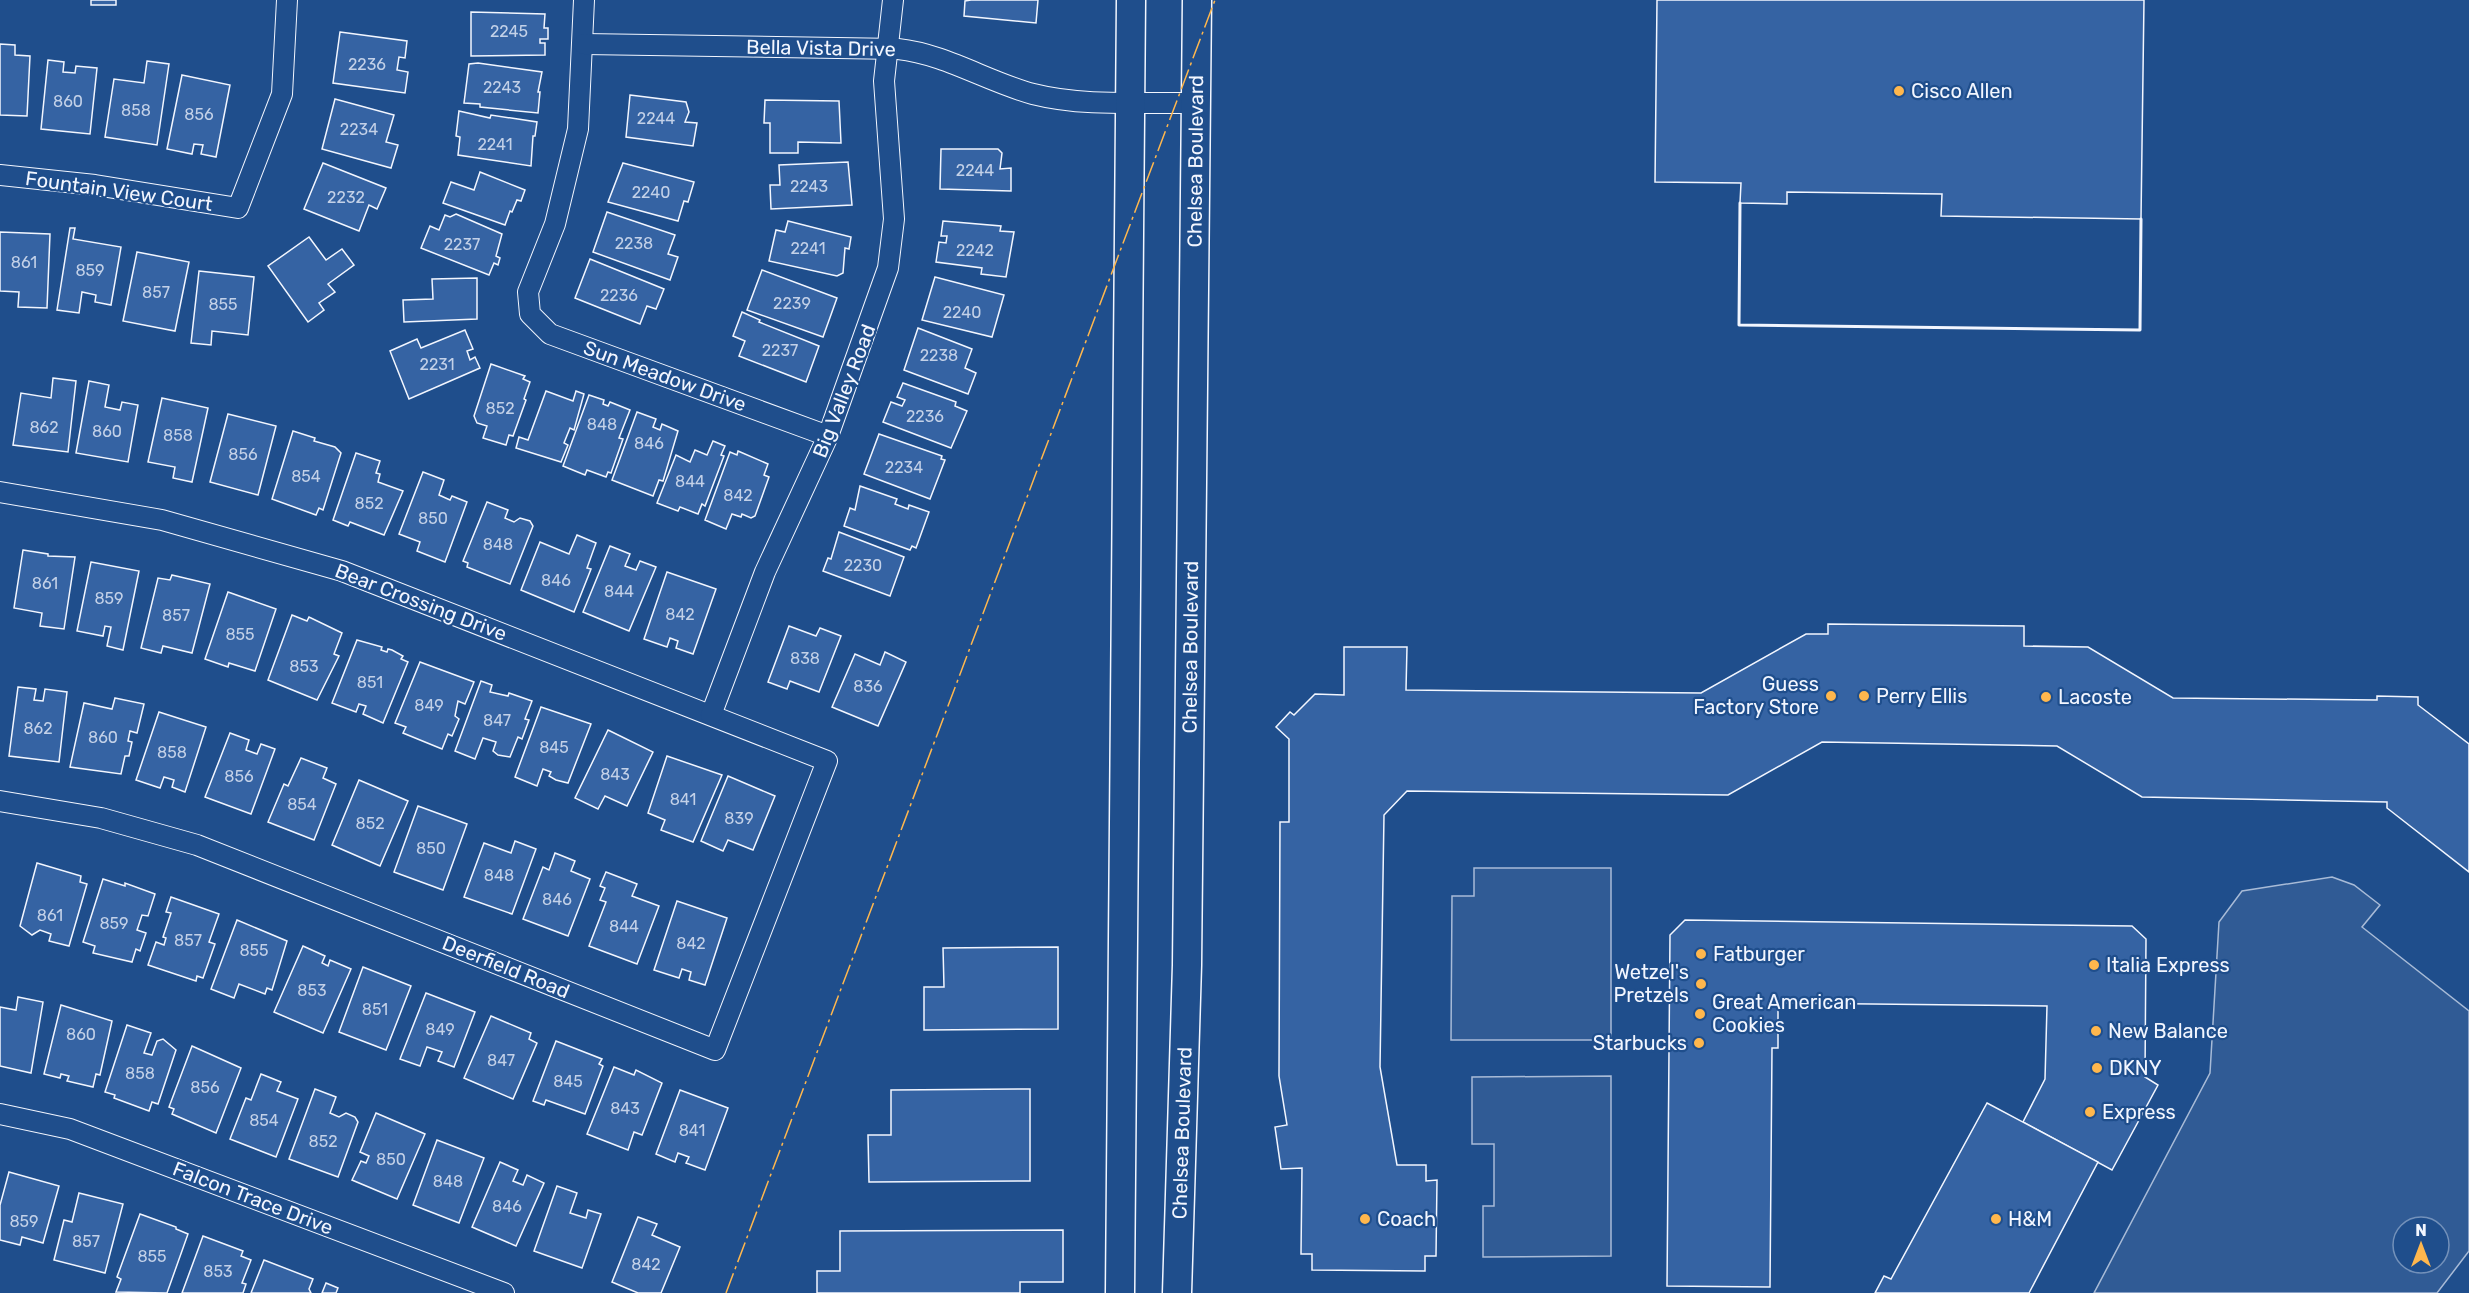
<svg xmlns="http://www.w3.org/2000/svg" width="2469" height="1293" viewBox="0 0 2469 1293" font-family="Rubik,sans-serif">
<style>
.parking{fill:#305b95;stroke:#a8bbd7;stroke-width:1.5;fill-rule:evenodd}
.building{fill:#3563a3;stroke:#f2f6ff;stroke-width:1.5}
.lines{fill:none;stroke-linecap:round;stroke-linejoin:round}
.street-casing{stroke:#f2f6ff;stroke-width:22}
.secondary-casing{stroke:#f2f6ff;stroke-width:31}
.street{stroke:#1f4e8c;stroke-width:20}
.secondary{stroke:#1f4e8c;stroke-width:28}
.wall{stroke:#f2f6ff;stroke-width:3}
.power{stroke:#ffb74d;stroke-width:1.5;stroke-dasharray:21 4.5 3 4.5;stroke-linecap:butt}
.poi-dot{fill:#ffb74d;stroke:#1f4e8c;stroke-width:2}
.labels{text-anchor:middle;stroke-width:4.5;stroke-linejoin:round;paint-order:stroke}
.number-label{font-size:16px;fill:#c3d1e8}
.street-label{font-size:20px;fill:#f2f6ff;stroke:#1f4e8c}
.poi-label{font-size:20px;fill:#f2f6ff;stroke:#1f4e8c;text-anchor:start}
</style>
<rect width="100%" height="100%" fill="#1f4e8c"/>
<g class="parking">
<polygon points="1474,868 1611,868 1611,1040 1451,1040 1452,896 1474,896"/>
<path d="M2332 877 2354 885 2380 905 2362 927 2469 1011V1251L2437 1293H2094L2210 1073 2219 922 2242 891ZM2403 1227H2439V1263H2403Z"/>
<polygon points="1611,1076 1611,1256 1483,1257 1483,1206 1494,1206 1494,1144 1472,1144 1472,1077"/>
</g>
<g class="building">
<rect x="91" y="0" width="25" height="5"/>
<polygon points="971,0 1038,0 1036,23 964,16 965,1"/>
<polygon points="1657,0 2144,0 2141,219 1941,216 1942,194 1787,192 1787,204 1740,203 1741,183 1655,182"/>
<polygon points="471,12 545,14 544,28 548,28 548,39 540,39 540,43 545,43 545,55 471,56"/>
<polygon points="340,32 407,41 405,58 399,57 397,70 408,72 405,93 333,83"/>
<polygon points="0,44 15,45 15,55 30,56 27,116 0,115"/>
<polygon points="48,60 64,62 63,72 75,73 76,66 97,68 90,134 41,129"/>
<polygon points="147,61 169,64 157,145 105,137 114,79 144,83"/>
<polygon points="478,63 542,72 538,92 540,92 538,113 480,107 480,104 464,103 469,64"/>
<polygon points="182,75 230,85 216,157 201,154 203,145 194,144 192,154 167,149"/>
<polygon points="630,95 686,102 689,112 685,122 697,123 693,146 626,137"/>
<polygon points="335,99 394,115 386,142 398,145 391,168 322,149"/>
<polygon points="765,100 839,101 841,143 798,142 798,153 770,153 770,123 764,123"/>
<polygon points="459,111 490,118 491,115 537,122 535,136 533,136 531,166 458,155 460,137 456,136"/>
<polygon points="941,149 998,149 1002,153 1000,169 1011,168 1011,191 940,189"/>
<polygon points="848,162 852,205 771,209 770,185 780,185 779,165"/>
<polygon points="323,163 386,188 377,209 369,205 359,231 304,209"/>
<polygon points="623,163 694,182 688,202 684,201 678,221 608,202"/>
<polygon points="480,172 525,190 521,201 517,200 512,212 510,211 505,225 443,203 451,182 474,190"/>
<polygon points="607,212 675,235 668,254 678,257 670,280 593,252"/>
<polygon points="456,214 502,234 496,256 500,258 498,265 494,263 489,275 421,248 430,226 439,230 445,215 450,217"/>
<polygon points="788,221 851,237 849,249 845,248 843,273 837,276 769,261 776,230 785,232"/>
<polygon points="943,221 1001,226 1000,231 1014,232 1006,277 981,274 982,268 936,262 939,242 946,243 947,236 941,236"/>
<polygon points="70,228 75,228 73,239 121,247 111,305 95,302 96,295 82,292 79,313 57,310"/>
<polygon points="0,232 50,234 47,308 18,307 19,292 0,291"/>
<polygon points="309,237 326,260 342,249 354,265 328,284 335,292 319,303 324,310 308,322 268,266"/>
<polygon points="137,252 189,262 175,331 123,321"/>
<polygon points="590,259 664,289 656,309 647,306 640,324 575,298"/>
<polygon points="762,270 837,298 823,337 747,310"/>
<polygon points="199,271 254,277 248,335 212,331 211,345 191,343"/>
<polygon points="935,277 1004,295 992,337 922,320"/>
<polygon points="477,278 477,319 404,322 403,300 433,299 432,279"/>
<polygon points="742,312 760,320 759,322 819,346 806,382 739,356 745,341 733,336"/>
<polygon points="918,328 972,349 965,368 976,373 968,394 904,370"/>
<polygon points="465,330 473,349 467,351 470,360 475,357 480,368 409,399 390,351 417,339 421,348"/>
<polygon points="491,364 525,376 523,379 530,382 524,399 526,400 513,436 509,435 506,445 483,438 487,426 477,423 474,416"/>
<polygon points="53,378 76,381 68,452 13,445 21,393 51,398"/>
<polygon points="89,381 109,385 105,407 120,410 122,402 138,405 128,462 76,453"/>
<polygon points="903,383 956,402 955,406 967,411 951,448 883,422 891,402 902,406 905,400 897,397"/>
<polygon points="546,391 573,401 576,391 584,394 574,430 570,428 564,443 568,445 561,462 516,448 519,437 528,440"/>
<polygon points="589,395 604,400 603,404 608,406 610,402 630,410 619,438 623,439 611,473 608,472 606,477 587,470 585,475 563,466"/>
<polygon points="162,398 208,408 192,482 173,478 175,467 148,462"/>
<polygon points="637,412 656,419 653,427 660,430 662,424 678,431 663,481 659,480 653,496 612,480"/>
<polygon points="228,414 276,426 258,495 210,482"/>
<polygon points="293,431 315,438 314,441 335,447 341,453 323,510 319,508 316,515 272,499"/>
<polygon points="879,434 942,456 941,459 945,460 930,499 864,474"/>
<polygon points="713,441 725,446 721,455 724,456 705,506 702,504 698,514 680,507 678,511 657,503 676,455 690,462 695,450 707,455"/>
<polygon points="738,451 768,464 764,475 769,477 755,516 751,518 742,514 741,517 732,514 726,529 705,520 730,452 737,455"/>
<polygon points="356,453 380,461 376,473 380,474 378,482 403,491 384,535 350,522 348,526 333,520"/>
<polygon points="423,472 444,480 439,495 450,500 452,496 467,502 445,562 417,551 420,542 399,534"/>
<polygon points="860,486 897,499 895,504 908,509 909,505 929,512 916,548 912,546 910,550 844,526 850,508 855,510"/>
<polygon points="487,502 508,510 505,518 514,522 520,518 530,521 533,526 510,584 467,567 468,563 463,561"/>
<polygon points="839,532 904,557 890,596 823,571 828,558 831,559"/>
<polygon points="577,535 596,543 587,568 591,569 574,612 521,590 540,542 569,554"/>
<polygon points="610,546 630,554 625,566 636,570 640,561 656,567 629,631 583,612"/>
<polygon points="23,550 48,554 48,556 75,557 64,629 40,626 42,613 14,608"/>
<polygon points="91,562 139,571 123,650 107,646 111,627 105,626 103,636 77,631"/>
<polygon points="667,572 716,589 693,654 676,648 678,641 670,638 667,647 644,639"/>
<polygon points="172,575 210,584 192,653 163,646 161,653 141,648 158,578 170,580"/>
<polygon points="228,592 276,609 255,671 229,663 228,667 205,659"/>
<polygon points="292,615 307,621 309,617 342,633 334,654 339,656 317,700 268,680"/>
<polygon points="1828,624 2024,626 2024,646 2088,647 2173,698 2377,700 2377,696 2418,697 2418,705 2469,744 2469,872 2387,808 2387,802 2142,797 2057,746 1822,742 1728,795 1407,791 1384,815 1380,1067 1397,1165 1426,1165 1426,1181 1437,1180 1436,1256 1425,1256 1425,1271 1312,1270 1312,1254 1301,1254 1302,1168 1281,1169 1275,1127 1287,1125 1279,1076 1280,822 1289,822 1289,739 1276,727 1290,712 1294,715 1315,694 1344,695 1344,647 1407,647 1406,690 1701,693 1806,634 1828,634"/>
<polygon points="789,626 816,636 820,628 841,636 819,692 790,681 787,689 768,682"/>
<polygon points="357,640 382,647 381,650 387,652 388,649 392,650 403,656 401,659 408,662 383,723 363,714 366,706 359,704 356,712 332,703"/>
<polygon points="885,652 906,662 878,726 832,707 855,654 880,665"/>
<polygon points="420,662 474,682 465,704 458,701 455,716 459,719 452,736 448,734 442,749 403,733 406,727 395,723"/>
<polygon points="481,681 492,685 490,692 508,696 509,693 532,701 525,719 529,720 522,739 518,737 510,757 498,755 493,751 496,742 483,738 475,759 455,751"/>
<polygon points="18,687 36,689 34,700 43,701 45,689 67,692 59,762 9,756"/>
<polygon points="115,698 144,704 137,733 130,731 128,741 132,742 129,756 125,756 121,774 70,767 84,703 112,709"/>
<polygon points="541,707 591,724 568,783 556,780 549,776 551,772 543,769 537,786 515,777"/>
<polygon points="159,712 206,727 185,792 172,787 174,780 164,777 160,788 136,780"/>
<polygon points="608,730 653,752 627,806 605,796 598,809 575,798"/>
<polygon points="230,733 249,740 246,750 257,754 261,744 275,749 251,814 205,797"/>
<polygon points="667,756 722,775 693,842 661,830 665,820 648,813"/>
<polygon points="301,758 327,768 323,778 336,784 314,840 268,822 284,784 288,786"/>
<polygon points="728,776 775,796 753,850 728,840 723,851 701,841"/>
<polygon points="359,780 408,801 380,866 332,845"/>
<polygon points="418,806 467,824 443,890 394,872"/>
<polygon points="515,841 536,849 512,914 464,897 484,843 511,853"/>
<polygon points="555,853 575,861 571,871 590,879 568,936 523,919 543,867 549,870"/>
<polygon points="37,863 81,876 80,882 87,884 69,946 49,941 51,934 40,930 32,935 20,926"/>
<polygon points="606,872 637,884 632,896 659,906 637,964 589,946 606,902 600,900 605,888 600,886"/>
<polygon points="103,879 125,886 125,883 155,894 148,916 142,915 137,930 146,933 140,951 136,949 132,962 93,953 95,946 83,942"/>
<polygon points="171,897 219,914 209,942 215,944 203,978 197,976 196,981 148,965 156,942 164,945 166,938 163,937 171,913 166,912"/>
<polygon points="677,901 727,918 705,985 689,980 691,972 682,969 679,978 654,970"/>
<polygon points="237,920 287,941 272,990 267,988 265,994 239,984 234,998 211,989"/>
<polygon points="1685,920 2132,926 2146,939 2145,1077 2158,1085 2112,1170 2023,1122 2045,1079 2047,1006 1778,1003 1778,1048 1772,1048 1770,1287 1667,1286 1670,935"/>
<polygon points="303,946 325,956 322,963 328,966 330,960 351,969 323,1033 274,1012"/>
<polygon points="1058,947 1058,1029 924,1030 924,987 944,987 943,948"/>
<polygon points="363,967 411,986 386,1050 339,1032"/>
<polygon points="426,993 475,1012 454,1067 438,1061 442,1052 427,1047 420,1066 400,1059"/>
<polygon points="18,997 43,1002 31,1073 0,1066 0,1007 16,1010"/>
<polygon points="61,1005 112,1021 100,1075 96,1074 93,1087 67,1081 69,1076 61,1074 60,1078 44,1074"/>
<polygon points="491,1016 531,1033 529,1039 537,1043 513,1099 464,1078"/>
<polygon points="127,1025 151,1033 144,1053 152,1055 157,1041 163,1039 176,1050 158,1104 152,1102 149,1111 114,1098 115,1095 105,1092"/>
<polygon points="556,1041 602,1059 599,1064 603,1066 585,1114 546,1100 544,1105 533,1101"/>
<polygon points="192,1046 241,1068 216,1133 172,1114 174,1109 169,1107"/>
<polygon points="614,1067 634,1075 636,1070 662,1083 642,1135 634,1132 628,1150 587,1134"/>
<polygon points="261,1074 281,1082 277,1091 298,1099 276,1157 230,1139 246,1098 251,1100"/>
<polygon points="315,1089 336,1097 330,1113 339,1117 346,1113 355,1117 358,1122 338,1177 289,1159"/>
<polygon points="1030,1089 1030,1181 869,1182 868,1135 891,1135 891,1090"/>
<polygon points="680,1090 728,1108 705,1170 686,1163 689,1157 678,1153 675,1162 656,1154"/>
<polygon points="1987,1103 2098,1162 2029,1293 1875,1293 1884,1276 1891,1279"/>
<polygon points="376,1113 425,1134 397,1199 352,1180 361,1161 366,1163 369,1156 360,1152"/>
<polygon points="437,1140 484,1158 459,1223 413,1205"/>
<polygon points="500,1162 518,1170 513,1181 523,1185 527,1175 544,1183 516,1246 472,1227"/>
<polygon points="9,1172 59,1186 43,1243 22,1237 20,1245 0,1240 0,1205"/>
<polygon points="557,1186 577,1193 570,1213 586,1218 588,1210 601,1214 582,1268 534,1251"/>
<polygon points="79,1193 123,1204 105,1273 54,1260 64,1220 72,1222"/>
<polygon points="140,1214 176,1227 176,1229 188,1234 167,1293 116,1292 121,1279 117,1277"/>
<polygon points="638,1217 657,1224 652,1235 680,1247 661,1293 638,1293 612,1282"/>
<polygon points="1063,1230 1063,1282 1020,1282 1020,1293 817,1293 817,1271 840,1271 840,1231"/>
<polygon points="203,1236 243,1251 241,1256 251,1260 242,1283 246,1284 243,1293 182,1293"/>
<polygon points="264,1260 313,1279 309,1289 311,1293 251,1293"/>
<polygon points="326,1283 338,1288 336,1293 322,1293"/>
</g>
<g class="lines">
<g class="street-casing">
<g id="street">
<polyline points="584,0 578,129 555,224 528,292 530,314 550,334 828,436"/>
<path d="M584 44 898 49C945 54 988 82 1033 94 1084 107 1142 102 1194 103"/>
<polyline points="0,175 95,185 238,208 282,94 287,0"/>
<polyline points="0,492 162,520 342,571 827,761 715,1050 197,845 101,818 0,801"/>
<polyline points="711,715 765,572 828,436 888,268 894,219 884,81 893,0"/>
<polyline points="0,1114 70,1129 504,1293"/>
</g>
</g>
<g class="secondary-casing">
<g id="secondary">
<polyline points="1120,1293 1131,0"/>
<path id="s1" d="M1177 1293 1187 965 1197 0"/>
</g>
</g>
<use href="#street" class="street"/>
<use href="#secondary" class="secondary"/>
<polyline class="wall" points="1740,203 1739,325 2140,330 2141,219"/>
<polyline class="power" points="726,1293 1215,0"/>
</g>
<g class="poi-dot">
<circle cx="1899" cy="91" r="6"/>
<circle cx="1831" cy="696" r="6"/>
<circle cx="1864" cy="696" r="6"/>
<circle cx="2046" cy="697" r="6"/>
<circle cx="1701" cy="954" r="6"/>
<circle cx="2094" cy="965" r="6"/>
<circle cx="1701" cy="984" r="6"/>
<circle cx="1700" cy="1014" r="6"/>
<circle cx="2096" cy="1031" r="6"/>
<circle cx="1699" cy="1043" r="6"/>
<circle cx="2097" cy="1068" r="6"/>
<circle cx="2090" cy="1112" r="6"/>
<circle cx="1365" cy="1219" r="6"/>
<circle cx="1996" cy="1219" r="6"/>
</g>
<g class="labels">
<g class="number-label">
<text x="509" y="37">2245</text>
<text x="367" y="70">2236</text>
<text x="502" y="93">2243</text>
<text x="68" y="107">860</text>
<text x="136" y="116">858</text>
<text x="199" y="120">856</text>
<text x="656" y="124">2244</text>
<text x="359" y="135">2234</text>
<text x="495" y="150">2241</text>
<text x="975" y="176">2244</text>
<text x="809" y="192">2243</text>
<text x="651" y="198">2240</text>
<text x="346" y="203">2232</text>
<text x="634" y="249">2238</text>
<text x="462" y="250">2237</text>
<text x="808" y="254">2241</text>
<text x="975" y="256">2242</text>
<text x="24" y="268">861</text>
<text x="90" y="276">859</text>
<text x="156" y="298">857</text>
<text x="619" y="301">2236</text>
<text x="792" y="309">2239</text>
<text x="223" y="310">855</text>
<text x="962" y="318">2240</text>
<text x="780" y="356">2237</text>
<text x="939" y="361">2238</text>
<text x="437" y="370">2231</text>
<text x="500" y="414">852</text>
<text x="925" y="422">2236</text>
<text x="602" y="430">848</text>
<text x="44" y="433">862</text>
<text x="107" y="437">860</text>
<text x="178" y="441">858</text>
<text x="649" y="449">846</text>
<text x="243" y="460">856</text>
<text x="904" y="473">2234</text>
<text x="306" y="482">854</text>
<text x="690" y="487">844</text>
<text x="738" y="501">842</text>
<text x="369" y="509">852</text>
<text x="433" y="524">850</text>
<text x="498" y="550">848</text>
<text x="863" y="571">2230</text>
<text x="556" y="586">846</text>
<text x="45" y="589">861</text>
<text x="619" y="597">844</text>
<text x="109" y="604">859</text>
<text x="680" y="620">842</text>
<text x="176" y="621">857</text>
<text x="240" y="640">855</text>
<text x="805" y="664">838</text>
<text x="304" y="672">853</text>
<text x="370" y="688">851</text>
<text x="868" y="692">836</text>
<text x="429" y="711">849</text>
<text x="497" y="726">847</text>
<text x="38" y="734">862</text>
<text x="103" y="743">860</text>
<text x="554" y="753">845</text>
<text x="172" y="758">858</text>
<text x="615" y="780">843</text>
<text x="239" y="782">856</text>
<text x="683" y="805">841</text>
<text x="302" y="810">854</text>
<text x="739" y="824">839</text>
<text x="370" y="829">852</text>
<text x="431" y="854">850</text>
<text x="499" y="881">848</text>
<text x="557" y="905">846</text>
<text x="50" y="921">861</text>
<text x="114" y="929">859</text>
<text x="624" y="932">844</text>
<text x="188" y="946">857</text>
<text x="691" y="949">842</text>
<text x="254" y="956">855</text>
<text x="312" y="996">853</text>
<text x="375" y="1015">851</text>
<text x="440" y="1035">849</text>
<text x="81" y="1040">860</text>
<text x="501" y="1066">847</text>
<text x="140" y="1079">858</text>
<text x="568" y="1087">845</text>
<text x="205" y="1093">856</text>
<text x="625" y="1114">843</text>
<text x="264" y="1126">854</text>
<text x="692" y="1136">841</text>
<text x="323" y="1147">852</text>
<text x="391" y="1165">850</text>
<text x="448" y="1187">848</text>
<text x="507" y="1212">846</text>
<text x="24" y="1227">859</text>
<text x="86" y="1247">857</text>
<text x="152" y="1262">855</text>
<text x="646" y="1270">842</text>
<text x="218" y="1277">853</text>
</g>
<g class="street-label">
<text transform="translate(821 48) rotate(1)" y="7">Bella Vista Drive</text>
<text dy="7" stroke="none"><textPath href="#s1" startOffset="1132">Chelsea Boulevard</textPath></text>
<text transform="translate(119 191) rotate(8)" y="7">Fountain View Court</text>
<text transform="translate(665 376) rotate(20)" y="7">Sun Meadow Drive</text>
<text transform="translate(844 391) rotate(-69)" y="7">Big Valley Road</text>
<text transform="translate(421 602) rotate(21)" y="7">Bear Crossing Drive</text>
<text dy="7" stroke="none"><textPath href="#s1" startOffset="646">Chelsea Boulevard</textPath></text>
<text transform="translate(506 967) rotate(22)" y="7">Deerfield Road</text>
<text dy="7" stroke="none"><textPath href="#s1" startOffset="160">Chelsea Boulevard</textPath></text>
<text transform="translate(253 1198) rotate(21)" y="7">Falcon Trace Drive</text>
</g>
<g class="poi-label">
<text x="1911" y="98">Cisco Allen</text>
<text x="1819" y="691" text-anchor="end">Guess<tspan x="1819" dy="23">Factory Store</tspan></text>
<text x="1876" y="703">Perry Ellis</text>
<text x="2058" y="704">Lacoste</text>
<text x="1713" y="961">Fatburger</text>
<text x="2106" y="972">Italia Express</text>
<text x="1689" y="979" text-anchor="end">Wetzel's<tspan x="1689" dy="23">Pretzels</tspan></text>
<text x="1712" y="1009">Great American<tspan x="1712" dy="23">Cookies</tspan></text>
<text x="2108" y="1038">New Balance</text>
<text x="1687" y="1050" text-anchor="end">Starbucks</text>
<text x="2109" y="1075">DKNY</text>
<text x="2102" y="1119">Express</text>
<text x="1377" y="1226">Coach</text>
<text x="2008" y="1226">H&amp;M</text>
</g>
</g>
<g transform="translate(2421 1245)"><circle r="28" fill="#1f4e8c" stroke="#7391ba" stroke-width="1.5"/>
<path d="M0-4.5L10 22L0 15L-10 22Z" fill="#ffb74d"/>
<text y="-9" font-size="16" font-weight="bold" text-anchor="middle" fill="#f2f6ff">N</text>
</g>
</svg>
